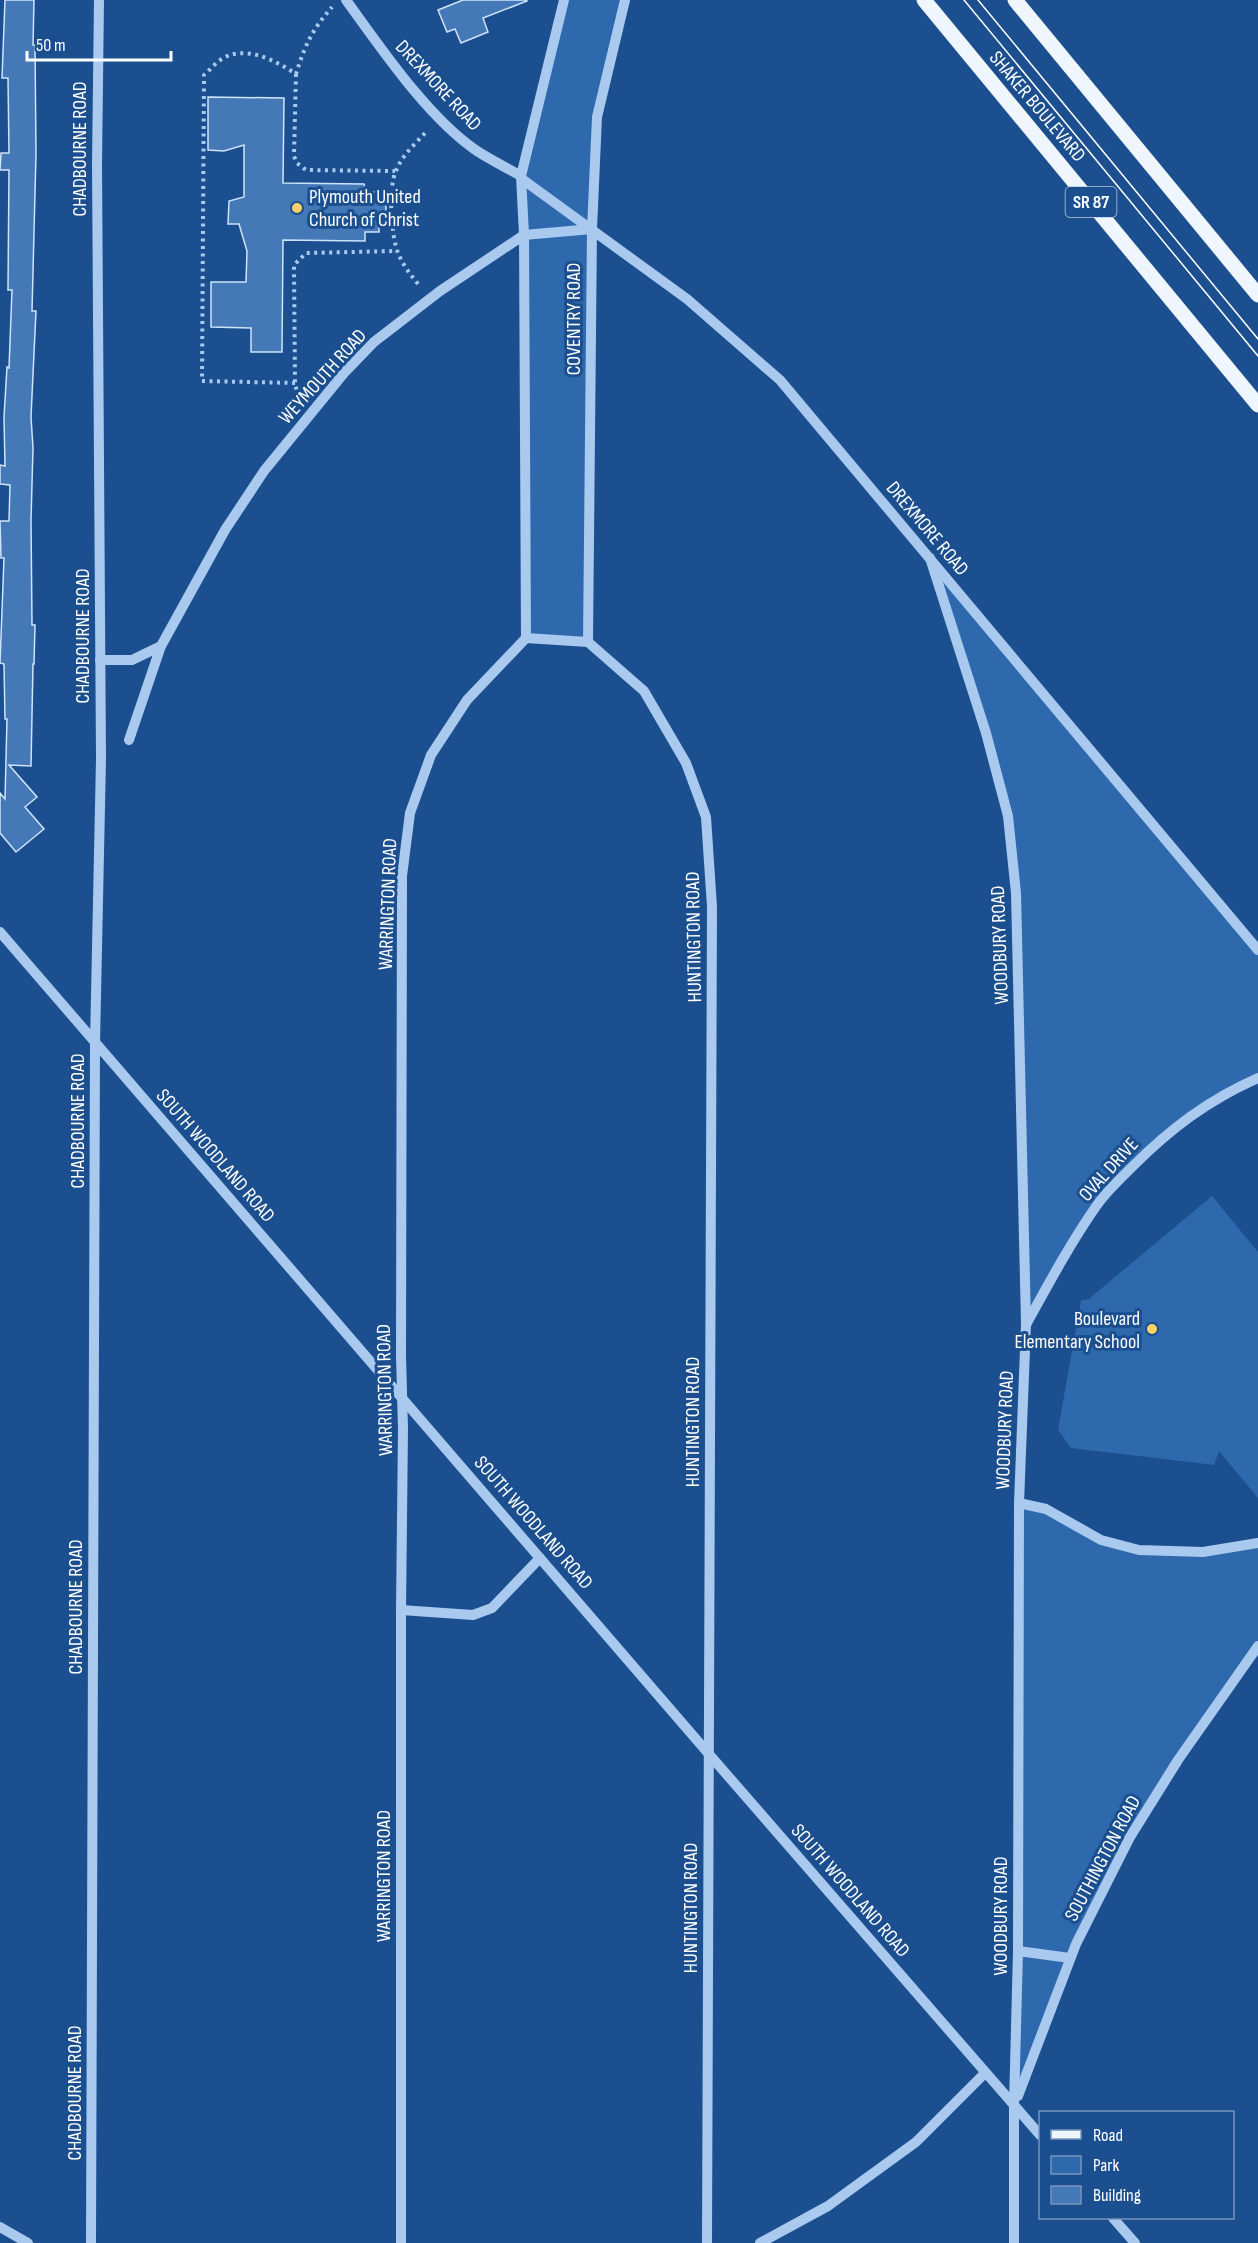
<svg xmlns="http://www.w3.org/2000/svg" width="1258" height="2243" viewBox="0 0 1258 2243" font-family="'Sofia Sans Condensed',sans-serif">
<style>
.green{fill:#2e69ad}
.building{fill:#4478b7;stroke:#cfe3fa;stroke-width:1.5}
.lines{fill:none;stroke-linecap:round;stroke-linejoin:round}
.path{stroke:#a9c9ee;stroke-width:4;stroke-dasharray:3 4.5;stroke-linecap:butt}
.minor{stroke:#a9c9ee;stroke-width:10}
.major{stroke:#f0f6ff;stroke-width:15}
.tram{stroke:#fff;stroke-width:1.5}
.poi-dot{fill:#ffd166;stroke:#1b4f8f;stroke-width:2}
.labels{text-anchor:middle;stroke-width:6;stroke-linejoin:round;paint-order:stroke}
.shield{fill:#1b4f8f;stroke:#bbcadd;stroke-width:1.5}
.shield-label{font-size:18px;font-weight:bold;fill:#fff}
.street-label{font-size:20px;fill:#fff;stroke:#1b4f8f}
.poi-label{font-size:20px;fill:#fff;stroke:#1b4f8f;text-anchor:start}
</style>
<rect width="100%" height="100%" fill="#1b4f8f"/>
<g class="green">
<polygon points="564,0 625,0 597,117 588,642 526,638 522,179"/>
<polygon points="930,558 1258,950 1258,1078 1185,1119 1099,1203 1026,1324 1016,893 1008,816"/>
<polygon points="1212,1196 1258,1252 1258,1498 1219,1451 1214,1465 1071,1448 1058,1430 1081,1300 1091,1299 1090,1298"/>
<polygon points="1019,1503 1046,1509 1101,1540 1170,1552 1258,1543 1258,1646 1178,1760 1076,1946 1014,2105"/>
</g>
<g class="building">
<polygon points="5,0 34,0 33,45 35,45 36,154 32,311 36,311 31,417 33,448 31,520 32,625 35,625 34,664 33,664 31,766 9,765 37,797 25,807 44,829 16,852 0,833 0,793 5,799 7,719 5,719 4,664 0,663 4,558 1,558 0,521 9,521 10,485 0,484 0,465 5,466 4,417 7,367 9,368 12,290 8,290 9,170 0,170 1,153 9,153 8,78 2,78"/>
<polygon points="463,0 526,0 527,1 483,18 488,32 461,43 455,29 447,32 438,10"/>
<polygon points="208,97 284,98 283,183 364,184 366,192 386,192 386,214 379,216 379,232 365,232 365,241 283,240 282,352 251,352 251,328 211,327 211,282 246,282 247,251 239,224 228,224 229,201 244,197 244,145 224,151 208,150"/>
</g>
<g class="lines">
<g class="path">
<polyline points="296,74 294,156 297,163 306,170 395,171"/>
<path d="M418 284C410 274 403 265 398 253 391 235 388 188 396 171 402 155 416 143 427 131"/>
<path d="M295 383 202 381 204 75C210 70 215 63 222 59 245 44 276 61 296 74 305 45 312 30 332 7"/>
<polyline points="298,397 295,383 294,265 306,253 397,251"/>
</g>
<g class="minor">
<path d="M346 0C381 48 428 118 477 151 491 160 507 168 521 176"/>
<polyline points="522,179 687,299 780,380 1258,950"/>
<polyline points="930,558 986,733 1008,816 1016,893 1026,1324 1019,1503 1018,1951 1014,2105 1014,2243"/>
<polyline points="526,638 524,235 521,176 564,0"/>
<polyline points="588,642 644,691 686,763 706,817 712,907 707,2243"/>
<polyline points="588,642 592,229 597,117 625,0"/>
<polyline points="100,660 132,660 161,646"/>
<polyline points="129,740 161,646 225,530 264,471 344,373 374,342 440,291 524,235 592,229"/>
<polyline points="0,932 708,1753 1040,2135"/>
<path d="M1027 1323C1049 1283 1071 1242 1097 1205 1107 1191 1120 1179 1132 1167 1170 1129 1208 1100 1258 1078"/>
<polyline points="1019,1503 1046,1509 1101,1540 1139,1550 1203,1552 1258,1543"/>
<polyline points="401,1610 473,1615 492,1608 540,1558"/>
<polyline points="1018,1951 1070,1958"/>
<polyline points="1018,2096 1076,1944 1130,1837 1178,1760 1258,1646"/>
<polyline points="1113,2218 1135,2243"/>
<polyline points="0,2227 28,2243"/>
<polyline points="91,2243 95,1043 101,759 97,165 99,0"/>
<polyline points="401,2243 401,1610 403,1429 401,1356 402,876 410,813 431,755 467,700 526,638 588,642"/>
<polyline points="760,2243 828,2206 916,2142 985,2073"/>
</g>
<g class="major">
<polyline points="924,0 1258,405"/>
<polyline points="1015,0 1258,295"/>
</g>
<g class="tram">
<polyline points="964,0 1258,356"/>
<polyline points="978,0 1258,339"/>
</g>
</g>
<g class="poi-dot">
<circle cx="297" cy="208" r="6"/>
<circle cx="1152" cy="1329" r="6"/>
</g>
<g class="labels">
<rect class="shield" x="1065.5" y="187" width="51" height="30" rx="4.5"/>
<g class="shield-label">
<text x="1091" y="208">SR 87</text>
</g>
<g class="street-label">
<text transform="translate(439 85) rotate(47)" y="7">DREXMORE ROAD</text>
<text transform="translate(1038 106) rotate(50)" y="7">SHAKER BOULEVARD</text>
<text transform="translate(79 149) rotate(-90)" y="7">CHADBOURNE ROAD</text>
<text transform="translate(573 319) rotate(-90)" y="7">COVENTRY ROAD</text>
<text transform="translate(322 376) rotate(-48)" y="7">WEYMOUTH ROAD</text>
<text transform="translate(928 528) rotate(50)" y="7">DREXMORE ROAD</text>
<text transform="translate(82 636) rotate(-90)" y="7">CHADBOURNE ROAD</text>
<text transform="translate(387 904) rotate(-88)" y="7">WARRINGTON ROAD</text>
<text transform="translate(693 937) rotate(-91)" y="7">HUNTINGTON ROAD</text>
<text transform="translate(999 945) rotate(-92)" y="7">WOODBURY ROAD</text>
<text transform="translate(77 1121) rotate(-90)" y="7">CHADBOURNE ROAD</text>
<text transform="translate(216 1155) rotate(49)" y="7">SOUTH WOODLAND ROAD</text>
<text transform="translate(1108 1169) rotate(-48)" y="7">OVAL DRIVE</text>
<text transform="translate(384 1390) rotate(-91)" y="7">WARRINGTON ROAD</text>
<text transform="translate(692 1422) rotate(-90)" y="7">HUNTINGTON ROAD</text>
<text transform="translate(1004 1430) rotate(-88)" y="7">WOODBURY ROAD</text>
<text transform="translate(534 1522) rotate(49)" y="7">SOUTH WOODLAND ROAD</text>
<text transform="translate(75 1607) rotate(-90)" y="7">CHADBOURNE ROAD</text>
<text transform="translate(1102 1858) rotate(-62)" y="7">SOUTHINGTON ROAD</text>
<text transform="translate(383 1876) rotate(-90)" y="7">WARRINGTON ROAD</text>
<text transform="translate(851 1890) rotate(49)" y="7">SOUTH WOODLAND ROAD</text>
<text transform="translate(690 1908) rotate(-90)" y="7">HUNTINGTON ROAD</text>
<text transform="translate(1000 1916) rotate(-90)" y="7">WOODBURY ROAD</text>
<text transform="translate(74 2093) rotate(-90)" y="7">CHADBOURNE ROAD</text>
</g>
<g class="poi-label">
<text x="309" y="203">Plymouth United<tspan x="309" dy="23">Church of Christ</tspan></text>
<text x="1140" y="1325" text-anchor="end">Boulevard<tspan x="1140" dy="23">Elementary School</tspan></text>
</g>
</g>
<rect x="1039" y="2111" width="195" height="108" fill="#1b4f8f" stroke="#7695bc" stroke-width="1.5"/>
<rect x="1051" y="2130" width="30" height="9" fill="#f0f6ff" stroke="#7695bc" stroke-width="1.5"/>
<text x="1093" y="2141" font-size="18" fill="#ffffff">Road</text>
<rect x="1051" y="2156" width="30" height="18" fill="#2e69ad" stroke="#7695bc" stroke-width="1.5"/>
<text x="1093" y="2171" font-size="18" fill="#ffffff">Park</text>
<rect x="1051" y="2186" width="30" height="18" fill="#4478b7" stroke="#7695bc" stroke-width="1.5"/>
<text x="1093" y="2201" font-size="18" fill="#ffffff">Building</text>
<path d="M27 51v9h144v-9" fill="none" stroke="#ffffff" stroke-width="3"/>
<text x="36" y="51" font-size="18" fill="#ffffff" stroke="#1b4f8f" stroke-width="4.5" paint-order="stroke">50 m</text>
</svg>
